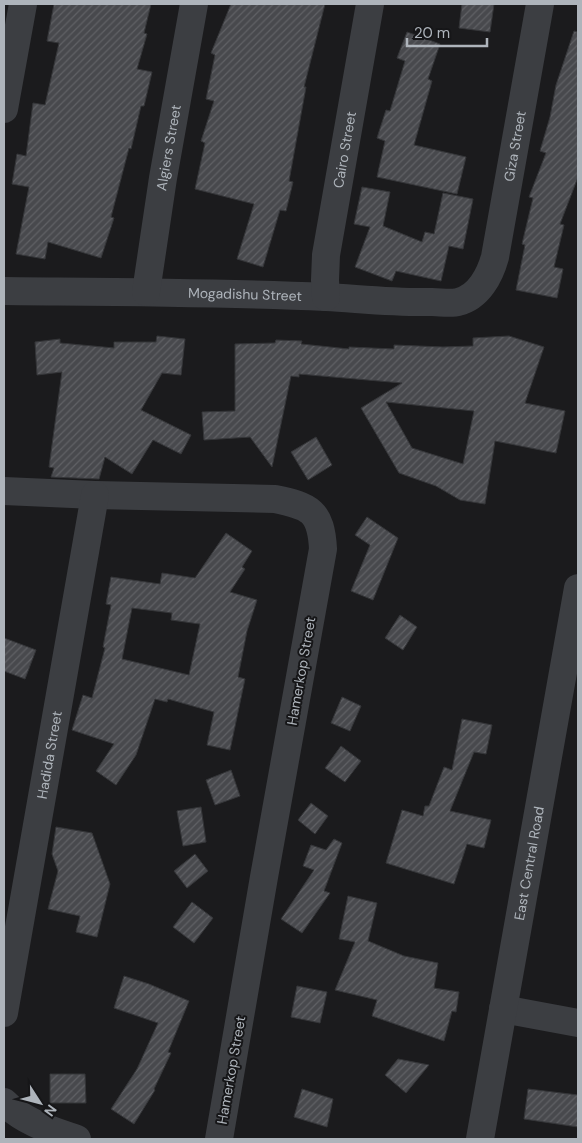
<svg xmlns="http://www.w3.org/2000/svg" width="582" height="1143" viewBox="0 0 582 1143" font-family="'DM Sans',sans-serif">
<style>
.building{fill:url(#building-hatch);stroke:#353639;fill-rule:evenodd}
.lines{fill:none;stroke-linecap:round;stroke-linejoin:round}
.minor{stroke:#3c3e42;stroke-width:28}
.tertiary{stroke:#3c3e42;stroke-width:28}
.labels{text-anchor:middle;stroke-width:4;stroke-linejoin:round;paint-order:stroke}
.street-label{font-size:14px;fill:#aeb4bb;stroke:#161618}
</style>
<defs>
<pattern id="building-hatch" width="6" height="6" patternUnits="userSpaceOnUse" patternTransform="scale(1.25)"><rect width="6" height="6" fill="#48494d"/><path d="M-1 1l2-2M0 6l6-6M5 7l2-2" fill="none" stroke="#606165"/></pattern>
</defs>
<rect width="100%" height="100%" fill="#1b1b1d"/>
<g class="building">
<polygon points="54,4 151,4 144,33 147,34 137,69 152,72 144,106 141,106 131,149 129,148 111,217 114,218 101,258 48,242 45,259 16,254 29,187 12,184 17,154 26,156 33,103 45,105 59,43 47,41"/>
<polygon points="231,4 325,4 304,87 306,87 289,181 293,182 286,211 280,210 263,267 237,259 254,204 195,189 205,143 201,141 214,101 206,99 215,55 211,53"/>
<polygon points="462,4 494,4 490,32 459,28"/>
<polygon points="574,31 578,32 578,177 560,224 564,225 554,267 563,269 557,298 516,290 525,245 522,244 533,198 529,197 546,153 540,151 550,117 556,85"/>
<polygon points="407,32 440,44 428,79 432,81 414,145 466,157 457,194 377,177 385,141 377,138 386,110 390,111 405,61 397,58"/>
<polygon points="362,187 390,192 383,226 422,242 425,232 434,234 443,193 473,199 463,249 449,246 441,281 396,271 392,281 355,267 370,227 354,224"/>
<polygon points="157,336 185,339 181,375 162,373 141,410 191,435 181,454 153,440 132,474 105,457 99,479 51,477 54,468 49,467 62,372 37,375 35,342 60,339 60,343 114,348 114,342 156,342"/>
<path d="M509 336 544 347 525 403 565 411 556 453 495 441 485 504 460 500 436 486 399 473 361 408 402 383 299 374V377L291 376 272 467 250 437 204 440 202 412 235 411V344L275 343 276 340 302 341 301 344 349 349V347L394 349V345L443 347 473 346V338ZM386 402 474 411 463 464 412 448Z"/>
<polygon points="316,437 332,465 308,480 291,452"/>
<polygon points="367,517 398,538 373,600 351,591 370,545 355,535"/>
<path d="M226 533 252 551 242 567 245 569 230 592 257 600 247 631 238 677 245 679 230 750 207 745 214 712 168 699 167 702 155 699 136 755 116 785 96 771 114 744 72 730 83 695 92 698 105 648 103 647 111 605 106 604 111 577 160 584 162 573 195 578ZM132 608 172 613 171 620 200 624 189 675 122 659Z"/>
<polygon points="400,615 417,627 403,650 385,638"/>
<polygon points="4,638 36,650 25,679 4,671"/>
<polygon points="342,697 361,706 350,731 331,723"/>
<polygon points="462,719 492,725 486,754 474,752 450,811 491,820 484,848 467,844 454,884 386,863 402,810 423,816 425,806 429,806 444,767 452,770"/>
<polygon points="341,746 361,761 345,782 325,768"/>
<polygon points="231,770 240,796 215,805 206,780"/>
<polygon points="311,803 328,816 315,834 298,820"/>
<polygon points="201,807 206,842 183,846 177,811"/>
<polygon points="56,827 92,833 110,884 97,937 76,932 80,916 48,909 58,871 52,854"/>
<polygon points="334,839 342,843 324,891 330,893 302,933 281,919 314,870 303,866 311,845 326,850"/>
<polygon points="195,854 208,871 187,888 174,871"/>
<polygon points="348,896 377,903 368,941 404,956 438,963 434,988 459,992 456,1012 452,1011 444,1041 372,1016 377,1000 335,990 355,942 339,939"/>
<polygon points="192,902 213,918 194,943 173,927"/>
<polygon points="124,976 149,984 189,1001 168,1052 171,1053 154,1089 155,1090 134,1124 111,1109 137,1069 158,1023 114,1008"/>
<polygon points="297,986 327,992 320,1023 291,1017"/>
<polygon points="398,1059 429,1065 406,1093 385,1075"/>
<polygon points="50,1074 85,1074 86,1103 50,1103"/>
<polygon points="302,1089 333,1099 327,1127 294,1117"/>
<polygon points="528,1089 578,1095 578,1127 524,1119"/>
</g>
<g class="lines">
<g class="minor">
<polyline points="4,109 23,4"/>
<path id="s1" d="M4 291C111 292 219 292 326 297 361 299 397 303 432 302 440 302 451 304 458 302 479 297 490 275 495 257L540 4"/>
<path id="s2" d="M146 292 163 178 194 4"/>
<path id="s3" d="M326 297 325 280 326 255 370 4"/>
<path d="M4 491 95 495 275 499C310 506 321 511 323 549L264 877 219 1139"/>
<polyline points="503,1009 578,1023"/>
<path id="s4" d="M4 1013 95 495"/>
<path d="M4 1102C23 1122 51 1130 77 1139"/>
</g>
<path class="tertiary" id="s5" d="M480 1139 578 588"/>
</g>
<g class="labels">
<g class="street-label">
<text dy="5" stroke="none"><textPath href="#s1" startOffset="628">Giza Street</textPath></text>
<text dy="5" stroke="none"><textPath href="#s2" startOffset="146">Algiers Street</textPath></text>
<text dy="5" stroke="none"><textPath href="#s3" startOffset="149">Cairo Street</textPath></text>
<text dy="5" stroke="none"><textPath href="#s1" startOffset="241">Mogadishu Street</textPath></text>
<text transform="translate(301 671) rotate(-80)" y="5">Hamerkop Street</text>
<text dy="5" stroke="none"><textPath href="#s4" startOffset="262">Hadida Street</textPath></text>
<text dy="5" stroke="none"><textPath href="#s5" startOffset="280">East Central Road</textPath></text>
<text transform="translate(231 1070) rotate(-80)" y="5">Hamerkop Street</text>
</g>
</g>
<rect width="582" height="1143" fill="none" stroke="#aeb4bb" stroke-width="10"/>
<g transform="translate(40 1103) rotate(126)" stroke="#161618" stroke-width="4" paint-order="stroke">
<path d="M0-4L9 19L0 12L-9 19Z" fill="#aeb4bb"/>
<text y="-8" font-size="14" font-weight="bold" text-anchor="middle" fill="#aeb4bb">N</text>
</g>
<path d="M407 38v8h80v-8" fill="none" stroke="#aeb4bb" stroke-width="2.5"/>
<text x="414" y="38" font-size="15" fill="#aeb4bb" stroke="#161618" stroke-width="4" paint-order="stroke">20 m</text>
</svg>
